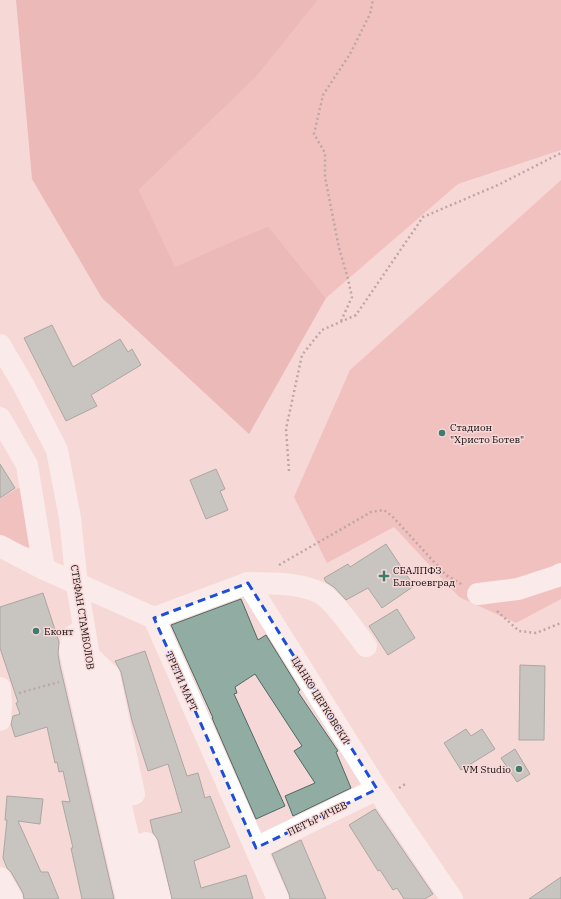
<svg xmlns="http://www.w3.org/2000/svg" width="561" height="899" viewBox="0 0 561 899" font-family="'IBM Plex Serif',serif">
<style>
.green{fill:#eba5a4}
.forest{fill:#de9392}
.building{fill:#90aca3;stroke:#506962}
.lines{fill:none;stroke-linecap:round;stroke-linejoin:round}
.path{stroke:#7b6969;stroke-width:2.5;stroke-dasharray:2 3;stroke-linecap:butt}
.minor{stroke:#fff;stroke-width:22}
.marked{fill:none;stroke:#1d4ed8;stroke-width:3;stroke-dasharray:8 5;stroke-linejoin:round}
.poi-dot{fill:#3c7d6d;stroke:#f5d8d7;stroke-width:1.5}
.labels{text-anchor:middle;stroke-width:3;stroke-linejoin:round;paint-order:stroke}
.poi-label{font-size:10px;fill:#140b0b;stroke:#f5d8d7;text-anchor:start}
.street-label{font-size:10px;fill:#140b0b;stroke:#f5d8d7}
</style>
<rect width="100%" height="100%" fill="#f5d8d7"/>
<g class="green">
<polygon points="318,0 561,0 561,150 458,184 326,298 268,226 175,268 139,190 257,76"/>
<polygon points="561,180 561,599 516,623 459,597 394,527 327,563 294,497 350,370"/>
<polygon points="23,487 34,548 0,543 0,499 16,489"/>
</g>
<polygon class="forest" points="16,0 318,0 257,76 139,190 175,267 268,226 326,298 249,434 102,298 32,179"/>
<g class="building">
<polygon points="52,325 73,367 120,339 128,352 132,349 141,365 91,395 97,406 66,421 24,338"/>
<polygon points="0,464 15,488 0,498"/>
<polygon points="216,469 225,489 220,491 228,510 206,519 190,480"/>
<polygon points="386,544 414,586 382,608 368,588 346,600 334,587 326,582 324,578 348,564 350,567"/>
<polygon points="43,593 59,642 58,654 60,666 114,899 82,899 71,848 73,848 62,801 70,802 63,771 59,772 57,762 55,763 47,727 15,737 11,724 13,716 20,714 16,703 18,702 0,648 0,607"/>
<polygon points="241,599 258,640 266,635 300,690 298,692 338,751 336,752 351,788 293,816 285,796 315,783 294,751 302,746 255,674 235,687 237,693 234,694 285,806 256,819 212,718 213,718 171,625"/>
<polygon points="397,609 415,638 388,655 369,626"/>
<polygon points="145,651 187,776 198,773 205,798 210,796 230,847 194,861 201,888 246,875 253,899 172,899 158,840 153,833 150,820 182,812 168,764 148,771 132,721 121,672 115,661"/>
<polygon points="520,665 545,666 544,740 519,740"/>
<polygon points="466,729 471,736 482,729 495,749 461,770 444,743"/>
<polygon points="515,749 530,774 517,782 501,758"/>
<polygon points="7,796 43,799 40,824 18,821 41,872 48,872 59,899 24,899 23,893 11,872 7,868 3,858 7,820 5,820"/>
<polygon points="375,809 433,894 425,899 404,899 397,888 393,890 380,870 378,871 349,825"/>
<polygon points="301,840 326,899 290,899 289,894 272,854"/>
<polygon points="561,877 561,899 529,899"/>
</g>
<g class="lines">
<g class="path">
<polyline points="341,321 352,297 348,279 339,248 325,177 325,153 314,134 323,95 350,54 370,14 373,0"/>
<polyline points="289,471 286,429 302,355 322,330 356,315 423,217 498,185 561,153"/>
<polyline points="279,565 371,512 384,510 392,516 446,575 463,585"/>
<polyline points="497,611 519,631 536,633 561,623"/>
<polyline points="19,693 59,682"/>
<polyline points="399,788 407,783"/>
</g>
<g class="minor">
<polyline points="0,345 24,386 57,450 70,518 77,585 89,656 124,820 144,899"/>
<polyline points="0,418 27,465 44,569"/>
<polyline points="0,546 44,569 154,618 278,899"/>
<path d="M248 583C272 584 298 582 320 593 333 599 357 634 366 646"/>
<polyline points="478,594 518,589 558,576 561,574"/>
<polyline points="154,618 248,583 377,789 452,899"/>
<polyline points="84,628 72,637 70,651 127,899"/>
<polyline points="89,656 109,675 134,794"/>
<polyline points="0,688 1,704 0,720"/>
<polyline points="146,843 160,899"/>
<polyline points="256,848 377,789"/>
<polyline points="0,878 12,899"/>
</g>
</g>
<path d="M0 0H561V899H0ZM248 583 377 789 256 848 154 618Z" fill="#f5d8d7" fill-opacity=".55" fill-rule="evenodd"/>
<path class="marked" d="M248 583 377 789 256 848 154 618Z"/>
<g class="poi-dot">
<circle cx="442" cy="433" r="4"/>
<path d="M382 570h4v4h4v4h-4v4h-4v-4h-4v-4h4z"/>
<circle cx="36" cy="631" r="4"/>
<circle cx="519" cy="769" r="4"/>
</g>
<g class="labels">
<g class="poi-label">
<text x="450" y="431">Стадион<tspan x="450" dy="12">"Христо Ботев"</tspan></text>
<text x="393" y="574">СБАЛПФЗ<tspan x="393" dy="12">Благоевград</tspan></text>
<text x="44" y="635">Еконт</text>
<text x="511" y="773" text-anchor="end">VM Studio</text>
</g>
<g class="street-label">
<text transform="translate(83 617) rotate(81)" y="4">СТЕФАН СТАМБОЛОВ</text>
<text transform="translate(182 681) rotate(66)" y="4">ТРЕТИ МАРТ</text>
<text transform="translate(321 700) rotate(58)" y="4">ЦАНКО ЦЕРКОВСКИ</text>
<text transform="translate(317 818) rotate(-26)" y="4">ПЕТЪР ИЧЕВ</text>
</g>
</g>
</svg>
